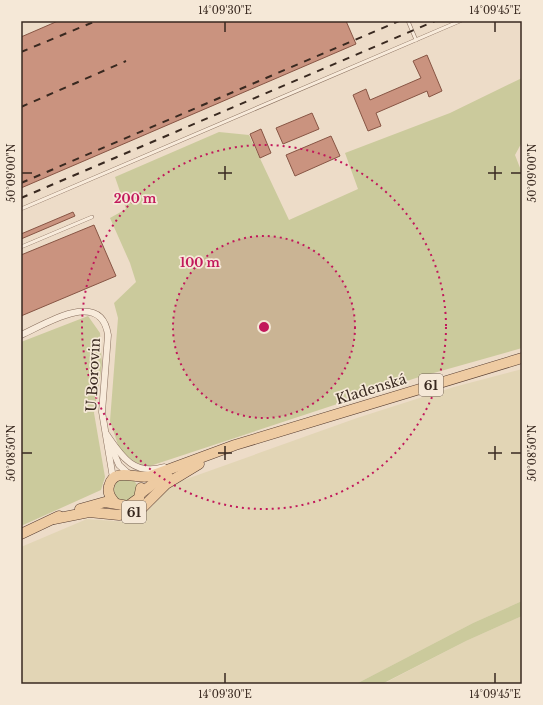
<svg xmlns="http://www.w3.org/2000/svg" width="543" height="705" viewBox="0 0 543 705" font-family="'Libre Baskerville',serif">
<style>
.farmland{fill:#e2d5b5}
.green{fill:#cbca9c}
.building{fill:#ca937f;stroke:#875544}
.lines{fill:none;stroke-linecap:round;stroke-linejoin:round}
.service-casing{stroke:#886e5d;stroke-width:4}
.minor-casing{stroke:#886e5d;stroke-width:7}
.primary-casing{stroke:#573d31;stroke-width:11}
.service{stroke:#f8ebdb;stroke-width:3}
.minor{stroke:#f8ebdb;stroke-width:6}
.primary{stroke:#eecba2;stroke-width:10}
.rail{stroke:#392920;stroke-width:2;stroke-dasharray:7 7;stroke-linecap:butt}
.ticks{fill:none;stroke:#392920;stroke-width:1.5}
.ring{fill:none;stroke:#c2185b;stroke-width:2;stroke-dasharray:2 4}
.labels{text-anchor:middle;stroke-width:3.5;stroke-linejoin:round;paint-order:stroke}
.shield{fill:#f5e8d7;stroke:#716257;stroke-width:1}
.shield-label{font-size:13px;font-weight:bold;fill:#392920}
.street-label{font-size:14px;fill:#392920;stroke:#f5e8d7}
.centre{fill:#c2185b;stroke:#f5e8d7;stroke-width:2}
.ring-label{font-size:12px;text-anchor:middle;font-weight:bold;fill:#c2185b;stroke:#f5e8d7;stroke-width:3.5;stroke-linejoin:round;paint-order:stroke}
.neatline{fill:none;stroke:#392920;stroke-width:1.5}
.ticks-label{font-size:10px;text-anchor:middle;fill:#392920}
</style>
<rect width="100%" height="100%" fill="#eddcc8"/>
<g class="farmland">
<polygon points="522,369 522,601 473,623 356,684 21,684 21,547 87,519 128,522 142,516 154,504 163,491 181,481 357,418 454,387"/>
<polygon points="522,616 522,684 383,684 466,641"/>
</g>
<g class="green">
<polygon points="522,78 522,142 515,155 522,173 522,348 416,378 150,466 137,463 123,454 118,445 110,421 118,318 114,303 136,282 130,263 110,218 126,209 115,177 219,132 249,135 289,220 358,189 345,153 450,113"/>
<polygon points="88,316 100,333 102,365 94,413 105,477 101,490 21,526 21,342"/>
<circle cx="126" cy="490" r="12"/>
<polygon points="522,601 522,616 466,641 382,684 356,684 473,623"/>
</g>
<g class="building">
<polygon points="58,21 346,21 356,44 21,188 21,37"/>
<polygon points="427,55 442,91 429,97 427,91 376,113 381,126 368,131 353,95 366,89 370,100 421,78 413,61"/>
<polygon points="312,113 319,129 283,144 276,128"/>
<polygon points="261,129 271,153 260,158 250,134"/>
<polygon points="331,136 340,156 295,176 286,155"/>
<polygon points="73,212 75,216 21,239 21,234"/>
<polygon points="94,225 116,276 21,316 21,255"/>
</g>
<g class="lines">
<g class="service-casing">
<g id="service">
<polyline points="408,21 416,40"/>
<polyline points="21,209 460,21"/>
<polyline points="21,247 92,217"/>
</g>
</g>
<g class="minor-casing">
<g id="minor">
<path d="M21 335C46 324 101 288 108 335L102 412 113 478"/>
<path d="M107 435C122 457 134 476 164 467"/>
<polyline points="110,444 119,465 130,475"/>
</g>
</g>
<g class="primary-casing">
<g id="primary">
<polyline points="141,493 158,480 168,477"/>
<path d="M115 503C111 498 107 493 109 486 114 466 137 480 151 476L235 445 522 358"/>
<polyline points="80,509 105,502 128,506 139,498 141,488"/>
<polyline points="54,519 89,512 119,515 134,513 142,508 166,484 199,464"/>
<polyline points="21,534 59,516"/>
</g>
</g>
<use href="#service" class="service"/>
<use href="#minor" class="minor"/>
<use href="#primary" class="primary"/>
<g class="rail">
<polyline points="21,52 96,21"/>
<polyline points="21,107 126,61"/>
<polyline points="21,183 399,21"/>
<polyline points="21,198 435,21"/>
</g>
</g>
<path class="ticks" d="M225 22V32M495 22V32M225 166V180M495 166V180M22 173H32M218 173H232M488 173H502M511 173H521M225 446V460M495 446V460M22 453H32M218 453H232M488 453H502M511 453H521M225 673V683M495 673V683"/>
<circle cx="264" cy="327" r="91" fill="#c2185b" fill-opacity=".12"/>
<g class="ring">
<circle cx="264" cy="327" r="91"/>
<circle cx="264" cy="327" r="182"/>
</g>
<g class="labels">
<g class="shield">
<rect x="419" y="374" width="24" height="22" rx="3"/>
<rect x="122" y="501" width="24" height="22" rx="3"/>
</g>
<g class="shield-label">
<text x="431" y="390">61</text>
<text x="134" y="517">61</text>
</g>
<g class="street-label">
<text transform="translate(93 375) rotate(-87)" y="5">U Borovin</text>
<text transform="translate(371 389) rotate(-17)" y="5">Kladenská</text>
</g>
</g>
<circle cx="264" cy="327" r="6" class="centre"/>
<g class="ring-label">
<text x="135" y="203">200 m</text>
<text x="200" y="267">100 m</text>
</g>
<rect width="543" height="705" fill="none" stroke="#f5e8d7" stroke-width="44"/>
<rect x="22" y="22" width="499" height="661" class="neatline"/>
<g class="ticks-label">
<text x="225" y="14">14°09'30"E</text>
<text x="495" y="14">14°09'45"E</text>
<text transform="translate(11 173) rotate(-90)" y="4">50°09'00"N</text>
<text transform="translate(532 173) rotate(-90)" y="4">50°09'00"N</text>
<text transform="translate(11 453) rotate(-90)" y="4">50°08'50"N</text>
<text transform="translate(532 453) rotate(-90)" y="4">50°08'50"N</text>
<text x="225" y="698">14°09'30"E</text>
<text x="495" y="698">14°09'45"E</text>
</g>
</svg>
